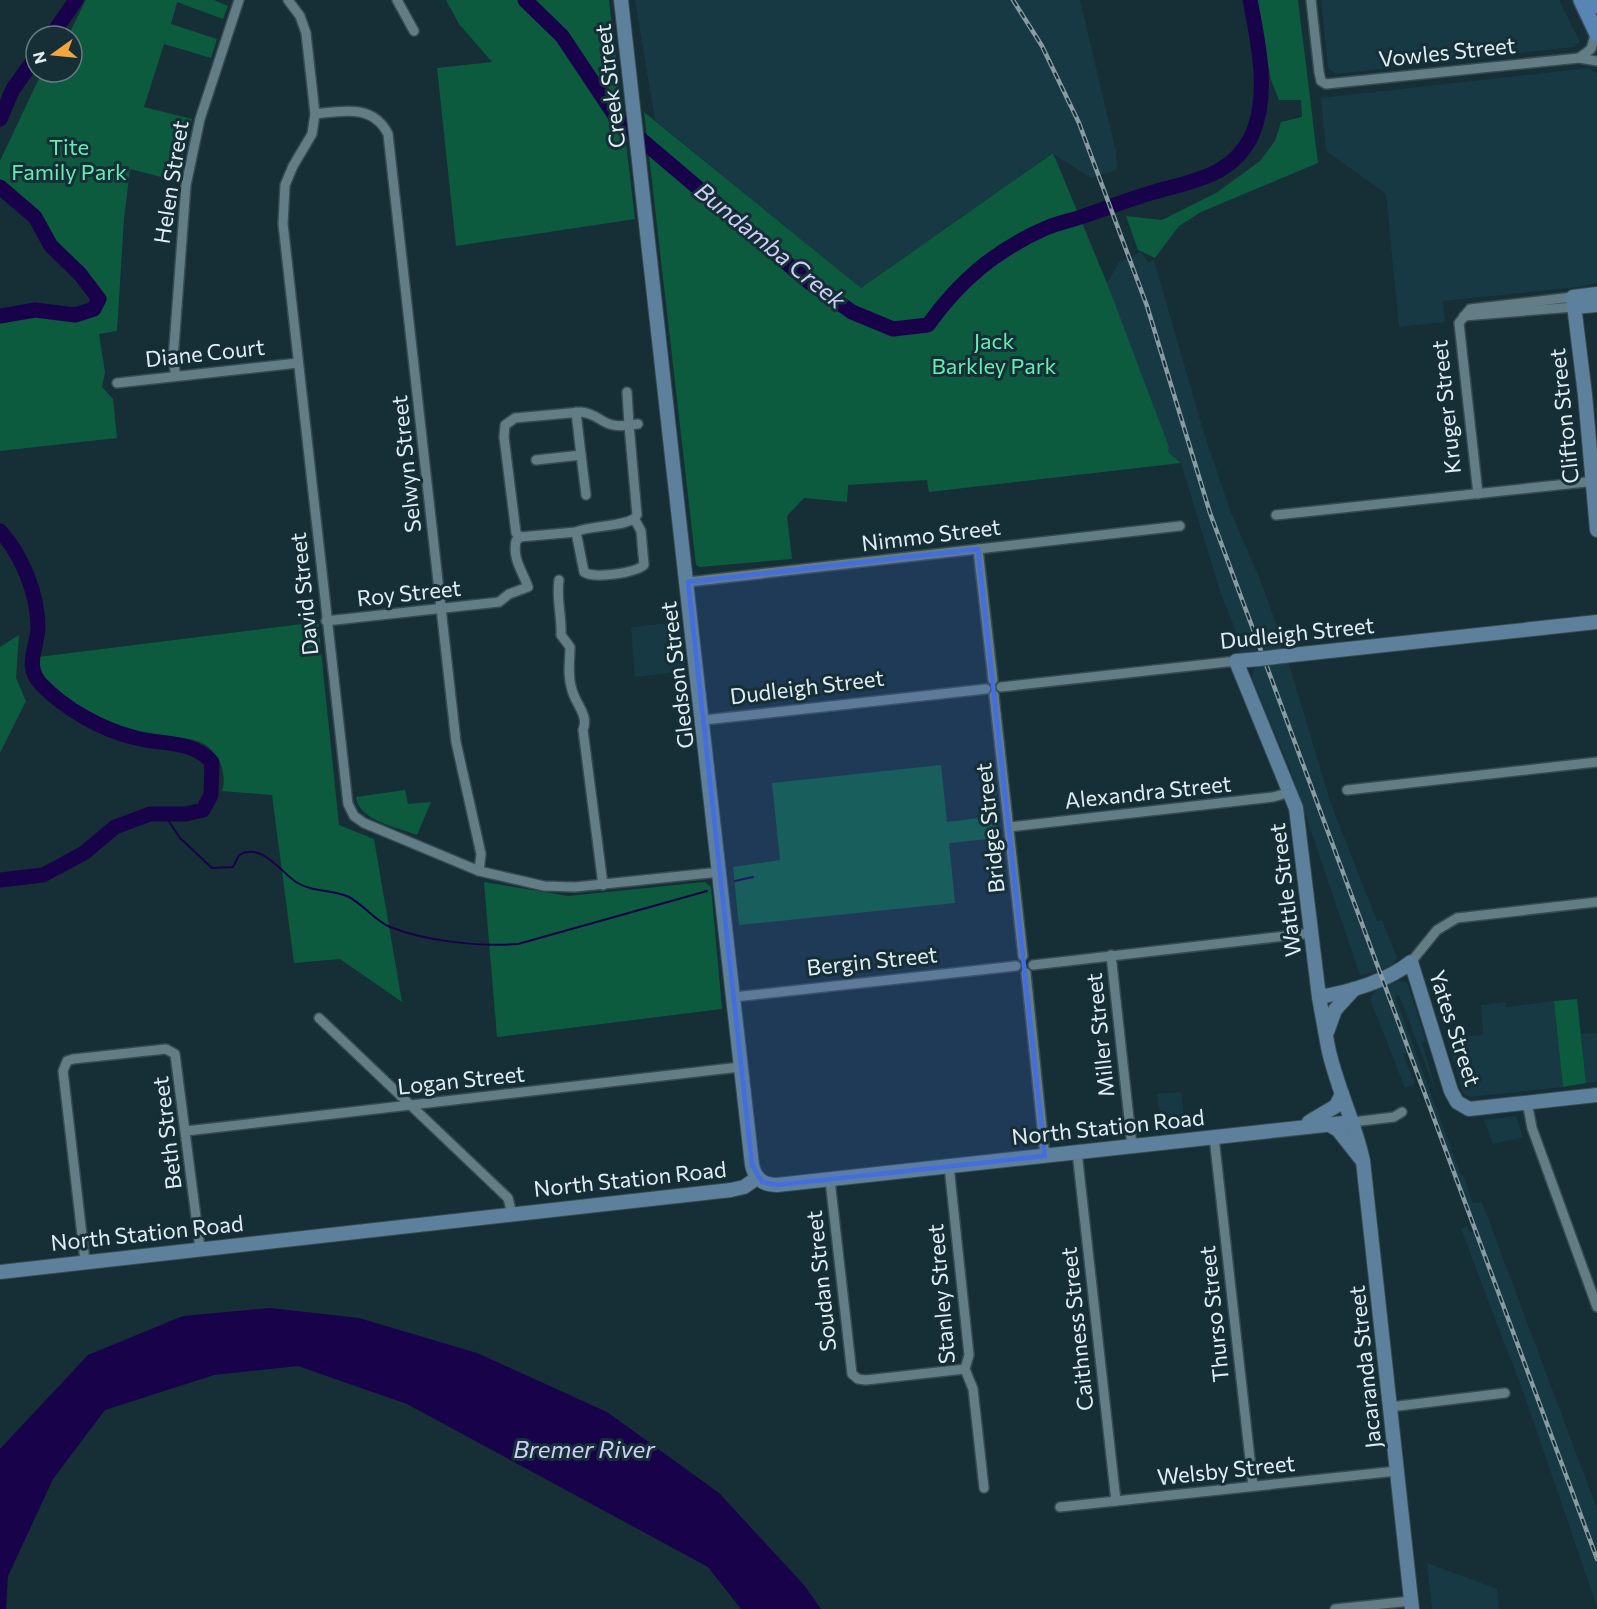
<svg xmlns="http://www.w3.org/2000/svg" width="1597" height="1609" viewBox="0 0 1597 1609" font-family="Commissioner,sans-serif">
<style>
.built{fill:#173944}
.green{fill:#0c5b3e}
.water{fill:#18024a}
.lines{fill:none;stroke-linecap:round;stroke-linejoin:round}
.stream{stroke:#18024a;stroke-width:2}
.river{stroke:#18024a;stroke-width:15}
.street-casing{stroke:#364a51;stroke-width:12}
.secondary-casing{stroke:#364a51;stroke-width:16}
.primary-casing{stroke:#364a51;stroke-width:18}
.street{stroke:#637d87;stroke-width:9}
.secondary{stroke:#5d819d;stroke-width:14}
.primary{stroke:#5885b3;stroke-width:15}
.rail-casing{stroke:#889ba2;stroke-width:4.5}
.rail{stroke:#162e36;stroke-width:2;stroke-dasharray:7;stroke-linecap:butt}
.secondary-bridge-casing{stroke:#364a51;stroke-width:16;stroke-linecap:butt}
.secondary-bridge{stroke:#5d819d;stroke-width:14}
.marked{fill:#446ede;fill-opacity:0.2;stroke:#446ede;stroke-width:4.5;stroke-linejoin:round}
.labels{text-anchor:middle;stroke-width:6;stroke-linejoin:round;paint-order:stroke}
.street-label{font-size:22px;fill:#e0eef4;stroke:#162e36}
.park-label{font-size:22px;fill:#65edb2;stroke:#162e36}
.water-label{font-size:24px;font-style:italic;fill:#cecef9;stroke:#162e36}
</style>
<rect width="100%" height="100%" fill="#162e36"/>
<g class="built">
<polygon points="635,0 1080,0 1116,152 1117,170 1091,178 1052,153 861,288 655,120"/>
<polygon points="1321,0 1559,0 1580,42 1573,47 1336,74 1328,68"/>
<polygon points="1589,68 1597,73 1597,283 1578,287 1443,301 1445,322 1399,327 1386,194 1326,151 1321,98"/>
<polygon points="1141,252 1148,262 1154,260 1203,430 1230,510 1261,582 1283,643 1280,650 1239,652 1235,629 1220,591 1181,463 1168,452 1107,283 1119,262"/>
<polygon points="679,622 685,671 635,677 631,627"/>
<polygon points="1283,661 1289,664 1330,801 1377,921 1382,920 1397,958 1391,966 1371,973 1360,975 1291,772 1252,678 1254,669 1262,663"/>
<polygon points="1398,981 1407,982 1426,1041 1422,1043 1438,1098 1399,995 1395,996 1461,1175 1463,1175 1473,1203 1482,1202 1597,1509 1597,1607 1525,1397 1461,1229 1467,1226 1470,1232 1473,1231 1408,1053 1403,1054 1415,1084 1405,1088 1370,999 1376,989"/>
<polygon points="1554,1001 1563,1087 1470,1097 1463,1093 1447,1038 1483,1035 1481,1005 1505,1002 1506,1007"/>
<polygon points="1597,1033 1597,1082 1586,1083 1581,1034"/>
<polygon points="1181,1092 1185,1128 1161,1130 1157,1094"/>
<polygon points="1516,1116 1523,1137 1493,1144 1484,1120"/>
<polygon points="1427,1563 1497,1589 1499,1609 1432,1609"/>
</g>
<g class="green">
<polygon points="86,0 214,0 228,6 223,19 177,2 171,24 217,39 211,58 164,44 144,107 192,119 177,181 130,169 124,219 117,331 99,334 105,372 102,387 113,399 117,438 0,451 0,316 35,310 75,315 94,309 99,299 80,274 51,246 35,217 0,187 0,161 42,72 72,72 72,36 68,36"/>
<polygon points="446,0 609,0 635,219 456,246 437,68 492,62 459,24"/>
<polygon points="1257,0 1298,0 1318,163 1201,212 1179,226 1155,258 1138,250 1126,216 1162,220 1216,193 1260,161 1275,141 1281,122 1302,117 1301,100 1279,100 1271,80"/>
<polygon points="644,112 861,288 1053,153 1107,283 1169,447 1168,452 1181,463 929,492 927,480 848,485 847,502 804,498 787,516 792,559 700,567 696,565"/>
<path d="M318 622 339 825 374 839 402 1002 340 959 294 963 272 795 222 791C228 773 218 750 200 742 182 735 155 737 136 732 109 725 62 702 46 679 41 673 40 664 38 657Z"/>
<polygon points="19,635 16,678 26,701 0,753 0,647"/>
<polygon points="941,765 947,822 996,816 998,838 949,843 955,903 739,925 733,867 780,860 772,783"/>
<path d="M405 790 408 804 431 802 417 835C397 827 359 821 356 797Z"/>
<polygon points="484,882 568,896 705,882 711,887 722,1009 497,1037"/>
<polygon points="1577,999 1586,1083 1563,1087 1554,1001"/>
</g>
<polygon class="water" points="270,1308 359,1318 477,1353 607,1412 719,1493 804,1585 821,1609 741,1609 708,1567 407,1404 298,1366 214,1375 105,1410 53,1479 8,1576 6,1609 0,1609 0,1449 88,1355 183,1316"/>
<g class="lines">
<g class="stream">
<path d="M164 814 180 838 212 868 233 867 239 855C261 842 280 871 296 882 313 893 332 889 349 897 364 905 375 921 390 927 425 941 480 947 518 944L707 891"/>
<polyline points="735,881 753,877"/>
</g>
<g class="river">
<path d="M525 0 562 36 618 120 809 282 852 312 893 329 928 325C959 281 996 250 1046 228 1057 223 1069 221 1081 217 1105 209 1129 199 1154 192 1192 181 1233 176 1252 135 1270 95 1258 41 1250 0"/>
<polyline points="51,36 76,0"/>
<polyline points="0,119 13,89 36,57"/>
<polyline points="0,187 35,217 51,246 80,274 99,299 94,309 75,315 35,310 0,316"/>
<path d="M0 531C22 555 38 594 38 628 37 648 24 667 41 684 65 709 102 730 136 738 164 745 192 740 212 762L211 795 203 810 186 814H150L115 827 84 853 43 875 0 880"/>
</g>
<g class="street-casing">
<g id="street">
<polyline points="288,0 300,16 306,33 315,114 312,134 293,166 285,185 283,224 348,804 354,816 364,823 479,871 544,886 575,887 720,872"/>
<polyline points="397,0 414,31"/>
<polyline points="1311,0 1319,72 1321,81 1326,84 1579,58 1597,61"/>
<polyline points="1579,58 1591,49 1596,32"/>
<path d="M315 114C343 111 373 104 388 134L456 742 481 854 479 871"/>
<polyline points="1464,316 1574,307"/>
<polyline points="176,376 173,360 186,185 200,119 239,0"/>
<polyline points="117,383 298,363"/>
<polyline points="581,455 586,495"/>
<polyline points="536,460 581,455 576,412"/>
<polyline points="1478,494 1459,323 1470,309 1573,297"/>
<polyline points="1276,515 1596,481"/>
<path d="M635 520 641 531 644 565C635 573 594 579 584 572L576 532C589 525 632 527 637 515L629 425 638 424"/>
<path d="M576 532 520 537 516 533 504 437 505 425 515 418 581 412C602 414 601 429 629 425L627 392"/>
<polyline points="978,549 993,680"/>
<path d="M559 580C556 599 562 616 561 635L570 647C570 661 567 675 572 690 576 705 589 715 583 730L603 885"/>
<polyline points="688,582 1180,526"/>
<path d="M326 621 499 602 509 594 528 587C523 572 512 559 516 541L520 537"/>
<polyline points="1001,687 1236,661"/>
<polyline points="994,695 1023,956"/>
<polyline points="704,720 986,689"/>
<polyline points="1347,790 1597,762"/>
<polyline points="1009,827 1273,797 1291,792"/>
<polyline points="1111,955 1132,1146"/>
<polyline points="1411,962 1437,930 1457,918 1597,902"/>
<polyline points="1033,965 1312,933"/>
<polyline points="1026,973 1045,1156"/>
<polyline points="734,997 1016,966"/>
<polyline points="319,1018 508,1198 512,1214"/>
<polyline points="1527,1102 1532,1128 1597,1307"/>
<polyline points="1353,1122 1394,1117 1402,1112"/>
<polyline points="186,1131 740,1067"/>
<polyline points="1214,1137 1253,1486"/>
<polyline points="1077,1152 1116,1501"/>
<polyline points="949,1166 969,1355 965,1369 973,1389 984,1488"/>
<polyline points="830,1180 852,1374 858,1379 866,1380 965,1369"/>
<polyline points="85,1261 63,1071 67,1061 73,1059 166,1049 175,1054 200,1248"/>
<polyline points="1390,1407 1505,1393"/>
<polyline points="1060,1507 1397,1471"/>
<polyline points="1335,1609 1411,1601"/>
</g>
</g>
<g class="secondary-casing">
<g id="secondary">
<path d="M621 0C665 388 707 777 752 1165 755 1178 762 1185 777 1185L1353 1122"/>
<polyline points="1597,294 1573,297 1585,395 1597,530"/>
<polyline points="1574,307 1597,305"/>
<polyline points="1283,656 1597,622"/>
<path d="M1259 659 1236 661 1296 808 1319 997 1328 1047C1336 1086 1355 1122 1363 1161L1412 1609"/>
<path d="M1319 997C1349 992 1388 981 1411 962L1451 1091 1457 1102 1469 1109 1597 1095"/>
<polyline points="1327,1032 1335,1010 1354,989"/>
<polyline points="1309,1122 1336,1106 1342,1094"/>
<polyline points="1328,1124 1338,1130 1361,1159"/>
<polyline points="0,1272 731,1190 744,1187 757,1178"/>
</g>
</g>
<g class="primary-casing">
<g id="primary">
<polyline points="1581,0 1597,34"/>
<polyline points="1594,0 1597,6"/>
</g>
</g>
<use href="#street" class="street"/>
<use href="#secondary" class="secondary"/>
<use href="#primary" class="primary"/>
<g class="rail-casing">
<polyline id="rail" points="1013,0 1042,46 1079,123 1147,306 1210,513 1597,1559"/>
</g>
<use href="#rail" class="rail"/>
<g class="secondary-bridge-casing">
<polyline id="secondary-bridge" points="1259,659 1283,656"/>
</g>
<use href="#secondary-bridge" class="secondary-bridge"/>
</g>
<path class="marked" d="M978 549 1045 1156 777 1185 762 1182 752 1165 688 582Z"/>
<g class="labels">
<g class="street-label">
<text transform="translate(1447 52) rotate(-6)" y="8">Vowles Street</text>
<text transform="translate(610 86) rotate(-97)" y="8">Creek Street</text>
<text transform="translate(171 182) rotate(-81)" y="8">Helen Street</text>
<text transform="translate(205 353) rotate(-6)" y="8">Diane Court</text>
<text transform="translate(1446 407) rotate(-96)" y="8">Kruger Street</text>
<text transform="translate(1564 416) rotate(-96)" y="8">Clifton Street</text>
<text transform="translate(406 464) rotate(-96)" y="8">Selwyn Street</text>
<text transform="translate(931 535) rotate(-7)" y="8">Nimmo Street</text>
<text transform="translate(409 593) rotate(-6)" y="8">Roy Street</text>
<text transform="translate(304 594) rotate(-96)" y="8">David Street</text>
<text transform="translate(1297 633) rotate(-6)" y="8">Dudleigh Street</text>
<text transform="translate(677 675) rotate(-97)" y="8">Gledson Street</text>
<text transform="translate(807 687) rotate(-7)" y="8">Dudleigh Street</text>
<text transform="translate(1148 792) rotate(-6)" y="8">Alexandra Street</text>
<text transform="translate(990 828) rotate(-96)" y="8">Bridge Street</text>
<text transform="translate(1285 890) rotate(-97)" y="8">Wattle Street</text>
<text transform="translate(872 961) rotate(-6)" y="8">Bergin Street</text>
<text transform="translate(1455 1028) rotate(72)" y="8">Yates Street</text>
<text transform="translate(1100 1035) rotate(-96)" y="8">Miller Street</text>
<text transform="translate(461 1080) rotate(-6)" y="8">Logan Street</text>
<text transform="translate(1108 1127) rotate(-6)" y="8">North Station Road</text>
<text transform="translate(167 1133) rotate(-97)" y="8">Beth Street</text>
<text transform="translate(630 1179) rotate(-6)" y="8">North Station Road</text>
<text transform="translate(147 1233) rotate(-6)" y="8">North Station Road</text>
<text transform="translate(821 1281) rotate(-96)" y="8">Soudan Street</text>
<text transform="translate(941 1294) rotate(-95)" y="8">Stanley Street</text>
<text transform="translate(1214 1314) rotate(-96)" y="8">Thurso Street</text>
<text transform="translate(1077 1329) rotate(-96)" y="8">Caithness Street</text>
<text transform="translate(1365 1367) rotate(-96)" y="8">Jacaranda Street</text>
<text transform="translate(1226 1470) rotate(-6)" y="8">Welsby Street</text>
</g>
<g class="park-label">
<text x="69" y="155">Tite<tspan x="69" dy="25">Family Park</tspan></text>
<text x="994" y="349">Jack<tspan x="994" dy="25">Barkley Park</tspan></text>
</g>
<g class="water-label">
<text transform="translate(770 246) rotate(39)" y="8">Bundamba Creek</text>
<text x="584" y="1458">Bremer River</text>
</g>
</g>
<g transform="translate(54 54) rotate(255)"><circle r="28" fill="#162e36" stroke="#677b82" stroke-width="1.5"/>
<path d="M0-4.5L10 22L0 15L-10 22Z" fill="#f2a541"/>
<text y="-9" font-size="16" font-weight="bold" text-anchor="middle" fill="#e0eef4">N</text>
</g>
</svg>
